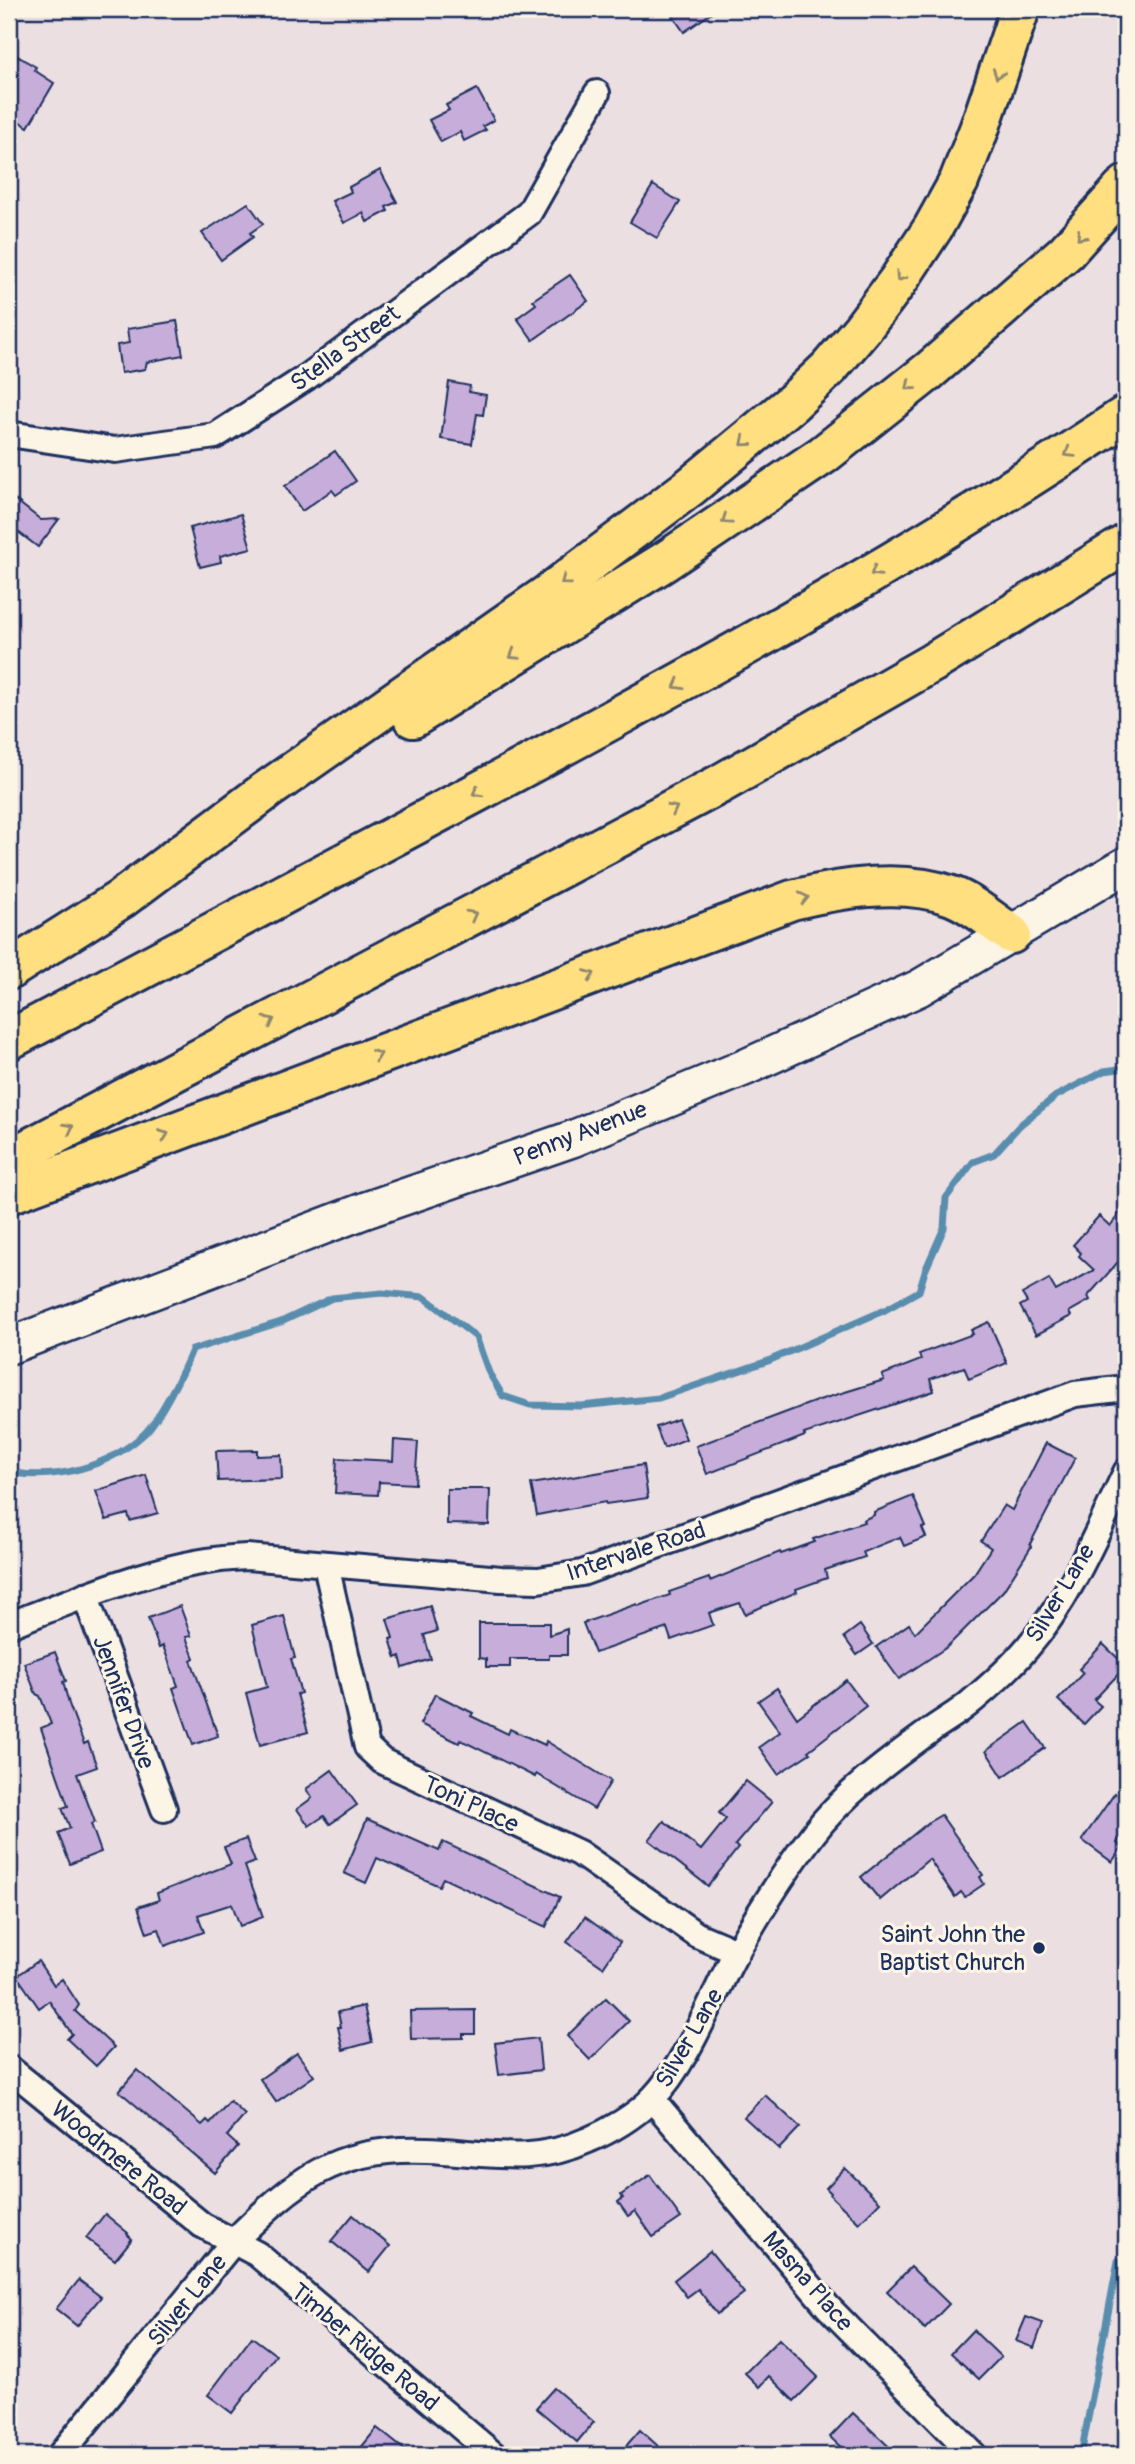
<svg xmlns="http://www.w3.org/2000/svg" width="1135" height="2464" viewBox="0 0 1135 2464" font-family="Pangolin,sans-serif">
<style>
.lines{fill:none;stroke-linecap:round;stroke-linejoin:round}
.stream{stroke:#598dae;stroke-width:7}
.building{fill:#c7adda;stroke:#1b2f5e;stroke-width:2}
.minor-casing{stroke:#1b2f5e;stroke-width:30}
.secondary-casing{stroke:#1b2f5e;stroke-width:40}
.motorway-casing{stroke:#1b2f5e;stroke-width:44}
.minor{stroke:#fcf5e5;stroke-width:24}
.secondary{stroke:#fcf5e5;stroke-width:35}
.motorway{stroke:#ffdf80;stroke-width:38}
.oneway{stroke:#8d876f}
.poi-dot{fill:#1b2f5e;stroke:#fcf5e5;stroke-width:2.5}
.labels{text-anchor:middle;stroke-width:6;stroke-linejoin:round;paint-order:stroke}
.street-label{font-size:24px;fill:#1b2f5e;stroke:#fcf5e5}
.poi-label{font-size:24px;fill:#1b2f5e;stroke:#fcf5e5;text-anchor:end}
</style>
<rect width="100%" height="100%" fill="#ecdfe2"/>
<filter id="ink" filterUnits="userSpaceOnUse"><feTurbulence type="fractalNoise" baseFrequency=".0143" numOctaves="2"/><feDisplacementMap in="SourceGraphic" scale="14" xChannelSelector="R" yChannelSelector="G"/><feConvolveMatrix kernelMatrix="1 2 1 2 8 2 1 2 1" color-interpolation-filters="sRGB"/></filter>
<g filter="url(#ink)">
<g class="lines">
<g class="stream">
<path d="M9 1472C56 1481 108 1467 144 1434 159 1420 184 1370 192 1350L281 1322 332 1298 382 1293 424 1297 476 1337 489 1373 503 1396 530 1405 581 1406 659 1398 768 1361 885 1310 919 1291 925 1271 944 1228 946 1198 973 1162 994 1154 1020 1125 1056 1096 1104 1071 1126 1068"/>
<polyline points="1081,2455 1118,2261"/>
</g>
</g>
<g class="building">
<polygon points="668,9 717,9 684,32"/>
<polygon points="9,51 36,67 34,70 54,83 28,127 9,115"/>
<polygon points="477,89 494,120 483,126 486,130 464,141 460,132 441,142 429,120 449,110 446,105"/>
<polygon points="380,170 397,202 386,207 388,211 367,222 363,213 344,223 332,201 351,192 349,187"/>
<polygon points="653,185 680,202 657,238 630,222"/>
<polygon points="248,203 263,224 250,233 253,237 221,260 202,233"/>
<polygon points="570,275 588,301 533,340 517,318 536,304 533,300"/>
<polygon points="177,321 183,355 147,362 145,369 121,373 117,345 129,343 127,329"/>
<polygon points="449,382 470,386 469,392 486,395 483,415 477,414 472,444 441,439"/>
<polygon points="335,451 356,481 336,495 332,490 302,511 285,486"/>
<polygon points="9,495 41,520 59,519 38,547 9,525"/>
<polygon points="241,514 251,548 220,556 221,562 200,567 190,528"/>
<polygon points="1126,1205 1126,1253 1088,1296 1090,1300 1069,1312 1071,1316 1036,1335 1020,1306 1027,1302 1022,1294 1049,1279 1056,1291 1094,1270 1079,1256 1081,1253 1073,1245 1099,1216 1110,1226"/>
<polygon points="989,1322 1007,1363 969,1379 964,1367 930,1379 934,1391 804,1434 805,1436 707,1474 696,1446 819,1400 884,1380 882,1375 921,1360 919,1354 973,1334 971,1330"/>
<polygon points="678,1419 686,1439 664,1448 656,1427"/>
<polygon points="394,1440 418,1442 415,1484 379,1482 378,1495 335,1493 337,1458 393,1461"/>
<polygon points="1046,1443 1075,1458 1030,1544 1031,1547 1003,1591 947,1647 899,1679 876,1647 909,1624 915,1633 974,1574 991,1548 981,1541 1004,1505 1012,1510"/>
<polygon points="257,1450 257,1456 281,1455 282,1479 218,1481 216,1451"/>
<polygon points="643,1465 648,1498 606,1504 605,1502 537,1515 531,1484"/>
<polygon points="146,1475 158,1513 130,1521 128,1514 106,1520 96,1491"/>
<polygon points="447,1489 490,1489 489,1525 447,1524"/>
<polygon points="913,1496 926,1527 922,1528 926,1537 904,1546 900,1537 863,1552 865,1557 825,1570 827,1578 796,1589 797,1592 745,1614 740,1603 709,1613 713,1625 671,1640 667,1628 595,1653 583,1623 637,1604 638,1606 670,1595 669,1592 709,1578 710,1581 780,1552 781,1554 815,1542 813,1539 864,1522 863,1520 874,1515 874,1512"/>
<polygon points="180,1606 191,1636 186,1637 194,1658 191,1660 218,1736 193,1745 173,1688 178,1686 163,1646 159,1648 148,1618"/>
<polygon points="430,1606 437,1631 424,1635 431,1659 403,1668 400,1656 396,1658 390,1639 393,1638 387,1619"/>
<polygon points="284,1616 295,1658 291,1659 301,1693 297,1694 308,1732 260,1745 246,1693 267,1687 252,1625"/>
<polygon points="479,1623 549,1623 549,1635 567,1629 567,1655 549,1655 549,1659 510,1659 510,1667 486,1667 486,1659 479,1658"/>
<polygon points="860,1625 873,1644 857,1655 844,1637"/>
<polygon points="1103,1644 1126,1666 1094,1700 1101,1706 1084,1724 1058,1700 1083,1673 1079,1669"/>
<polygon points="55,1652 66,1681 63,1682 69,1704 84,1744 88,1742 97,1767 77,1774 95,1822 91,1824 101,1852 70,1864 58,1833 70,1828 62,1808 68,1806 41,1728 51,1724 40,1696 36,1694 24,1663"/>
<polygon points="846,1680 866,1706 808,1751 810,1753 778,1774 759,1747 780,1732 758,1701 777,1688 797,1718"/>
<polygon points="435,1694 473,1713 471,1716 508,1734 510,1729 545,1745 546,1741 611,1781 594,1809 536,1774 535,1777 461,1740 459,1743 420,1724"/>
<polygon points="1027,1722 1045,1748 1003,1777 986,1751"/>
<polygon points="332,1770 357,1805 330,1824 324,1816 309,1826 297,1809 312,1798 306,1789"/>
<polygon points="746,1781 772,1802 735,1845 738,1848 708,1886 649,1840 664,1821 701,1850 726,1819 719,1813"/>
<polygon points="1115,1793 1126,1801 1126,1831 1117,1843 1122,1847 1112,1862 1082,1840"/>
<polygon points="941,1815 983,1875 980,1877 984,1884 965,1897 961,1892 955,1897 929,1859 880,1900 861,1877 929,1822"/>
<polygon points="367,1819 439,1851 443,1842 560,1897 546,1927 443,1878 439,1886 377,1858 366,1883 344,1873"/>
<polygon points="246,1839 255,1862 245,1866 263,1917 240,1926 232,1904 198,1915 204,1932 165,1946 159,1929 147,1933 138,1907 159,1900 157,1893 231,1864 224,1847"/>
<polygon points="585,1917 620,1942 603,1967 567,1942"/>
<polygon points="38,1961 54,1985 62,1979 79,2005 75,2011 114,2047 96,2066 67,2039 72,2034 49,2001 39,2008 17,1976"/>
<polygon points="606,1998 629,2021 590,2060 567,2036"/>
<polygon points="364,2006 372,2042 343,2050 338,2027 341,2027 338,2012"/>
<polygon points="475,2010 475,2034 463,2034 463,2038 411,2039 410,2011"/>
<polygon points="538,2038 541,2070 499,2075 495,2043"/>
<polygon points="297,2053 314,2076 276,2102 260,2079"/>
<polygon points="137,2070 202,2125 207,2120 210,2123 230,2101 245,2115 227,2136 238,2146 215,2173 119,2091"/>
<polygon points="765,2095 800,2127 779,2149 744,2117"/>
<polygon points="845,2168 880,2202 859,2223 830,2195 831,2193 826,2188"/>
<polygon points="650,2175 681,2218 653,2237 635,2211 628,2216 618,2202 623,2198 621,2195"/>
<polygon points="105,2214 128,2233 127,2234 132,2239 115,2260 86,2238"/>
<polygon points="353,2215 390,2246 369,2272 331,2241"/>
<polygon points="710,2251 744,2293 717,2314 698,2289 687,2297 674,2280"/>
<polygon points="911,2267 949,2304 925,2329 887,2291"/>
<polygon points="79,2280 101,2297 77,2326 56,2309"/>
<polygon points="1026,2317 1043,2323 1034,2348 1016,2341"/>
<polygon points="973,2330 1001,2357 979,2379 951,2353"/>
<polygon points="252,2337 276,2355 232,2413 208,2395"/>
<polygon points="779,2339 818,2377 794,2401 769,2376 759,2387 745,2373"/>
<polygon points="554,2388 594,2422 577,2442 536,2408"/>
<polygon points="853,2413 898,2455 849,2455 830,2437"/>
<polygon points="377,2428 411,2455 355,2455"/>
<polygon points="640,2430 668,2455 618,2455"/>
</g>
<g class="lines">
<g class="minor-casing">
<g id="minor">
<polyline points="9,434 115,450 215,436 307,377 529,213 597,93"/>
<polyline points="326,1565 367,1747 382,1761 579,1853 697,1935 737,1952"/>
<polyline points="85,1595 164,1809"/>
<path d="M9 1625C84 1596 166 1560 247 1557L501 1579 538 1580 582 1573 1075 1394 1126 1388"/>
<polyline points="9,2068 202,2225 257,2254 494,2455"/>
<polyline points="652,2099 828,2307 974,2455"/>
<path d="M60 2455 234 2241C295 2180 337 2146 426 2150 485 2152 531 2166 588 2140 610 2131 635 2116 652 2099 689 2061 711 1998 737 1951 760 1911 785 1871 813 1834 845 1792 889 1761 931 1730 945 1720 960 1712 972 1701 991 1685 1011 1667 1027 1648 1071 1597 1097 1532 1126 1472"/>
</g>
</g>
<g class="secondary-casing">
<polyline id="secondary" points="9,1346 366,1210 572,1139 746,1067 919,988 1126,865"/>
</g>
<g class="motorway-casing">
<g id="motorway">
<polyline points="413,718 664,562 823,455 929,371 1066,252 1126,185"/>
<polyline points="9,970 121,899 267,790 548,594 690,487 792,403 829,368 862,329 898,281 933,228 959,181 980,127 1020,9"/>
<path d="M9 1040C168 956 327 872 487 787 704 671 921 552 1126 415"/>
<polyline points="9,1159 720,784 932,663 1126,544"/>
<path d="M9 1194 792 900C841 888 903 878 952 896 973 904 992 921 1011 934"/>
</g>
</g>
<use href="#minor" class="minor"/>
<use href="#secondary" class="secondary"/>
<use href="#motorway" class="motorway"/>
</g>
<defs><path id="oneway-chevron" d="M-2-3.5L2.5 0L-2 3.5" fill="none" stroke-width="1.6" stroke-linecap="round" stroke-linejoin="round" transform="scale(1.75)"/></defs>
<g class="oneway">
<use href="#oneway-chevron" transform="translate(998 74) rotate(109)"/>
<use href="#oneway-chevron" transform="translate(1081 236) rotate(132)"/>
<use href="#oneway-chevron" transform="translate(900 277) rotate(124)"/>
<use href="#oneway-chevron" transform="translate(910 386) rotate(141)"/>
<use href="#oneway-chevron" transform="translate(745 442) rotate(140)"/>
<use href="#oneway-chevron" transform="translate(1069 453) rotate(148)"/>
<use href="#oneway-chevron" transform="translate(726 520) rotate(146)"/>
<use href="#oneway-chevron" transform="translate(875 572) rotate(149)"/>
<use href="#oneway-chevron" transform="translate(565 581) rotate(143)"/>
<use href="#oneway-chevron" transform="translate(514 655) rotate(148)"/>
<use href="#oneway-chevron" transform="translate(678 685) rotate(151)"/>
<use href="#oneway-chevron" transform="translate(477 792) rotate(152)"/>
<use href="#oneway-chevron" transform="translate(673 809) rotate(-28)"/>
<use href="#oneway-chevron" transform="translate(804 898) rotate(-13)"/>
<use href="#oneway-chevron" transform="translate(472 915) rotate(-28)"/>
<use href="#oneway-chevron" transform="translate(590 975) rotate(-21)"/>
<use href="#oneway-chevron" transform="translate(270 1021) rotate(-28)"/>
<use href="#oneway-chevron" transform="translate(377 1055) rotate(-21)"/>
<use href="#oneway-chevron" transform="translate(69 1128) rotate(-28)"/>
<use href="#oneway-chevron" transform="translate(164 1135) rotate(-21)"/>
</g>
</g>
<circle class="poi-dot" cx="1039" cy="1948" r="7"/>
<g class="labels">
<g class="street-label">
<text transform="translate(345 348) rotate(-36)" y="8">Stella Street</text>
<text transform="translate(580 1133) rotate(-21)" y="8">Penny Avenue</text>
<text transform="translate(636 1551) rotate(-18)" y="8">Intervale Road</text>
<text transform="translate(1060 1593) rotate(-59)" y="8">Silver Lane</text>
<text transform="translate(124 1702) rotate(70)" y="8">Jennifer Drive</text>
<text transform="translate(471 1804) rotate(25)" y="8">Toni Place</text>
<text transform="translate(689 2038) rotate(-60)" y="8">Silver Lane</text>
<text transform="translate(119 2158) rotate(39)" y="8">Woodmere Road</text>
<text transform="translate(808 2281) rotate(49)" y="8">Masna Place</text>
<text transform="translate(187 2300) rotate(-51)" y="8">Silver Lane</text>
<text transform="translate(365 2347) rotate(40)" y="8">Timber Ridge Road</text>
</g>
<g class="poi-label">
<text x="1025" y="1942">Saint John the<tspan x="1025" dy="28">Baptist Church</tspan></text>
</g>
</g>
<rect width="1135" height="2464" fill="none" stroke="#fcf5e5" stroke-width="35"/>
<rect x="18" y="18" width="1100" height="2429" fill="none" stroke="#1b2f5e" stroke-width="2.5" filter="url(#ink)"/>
</svg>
